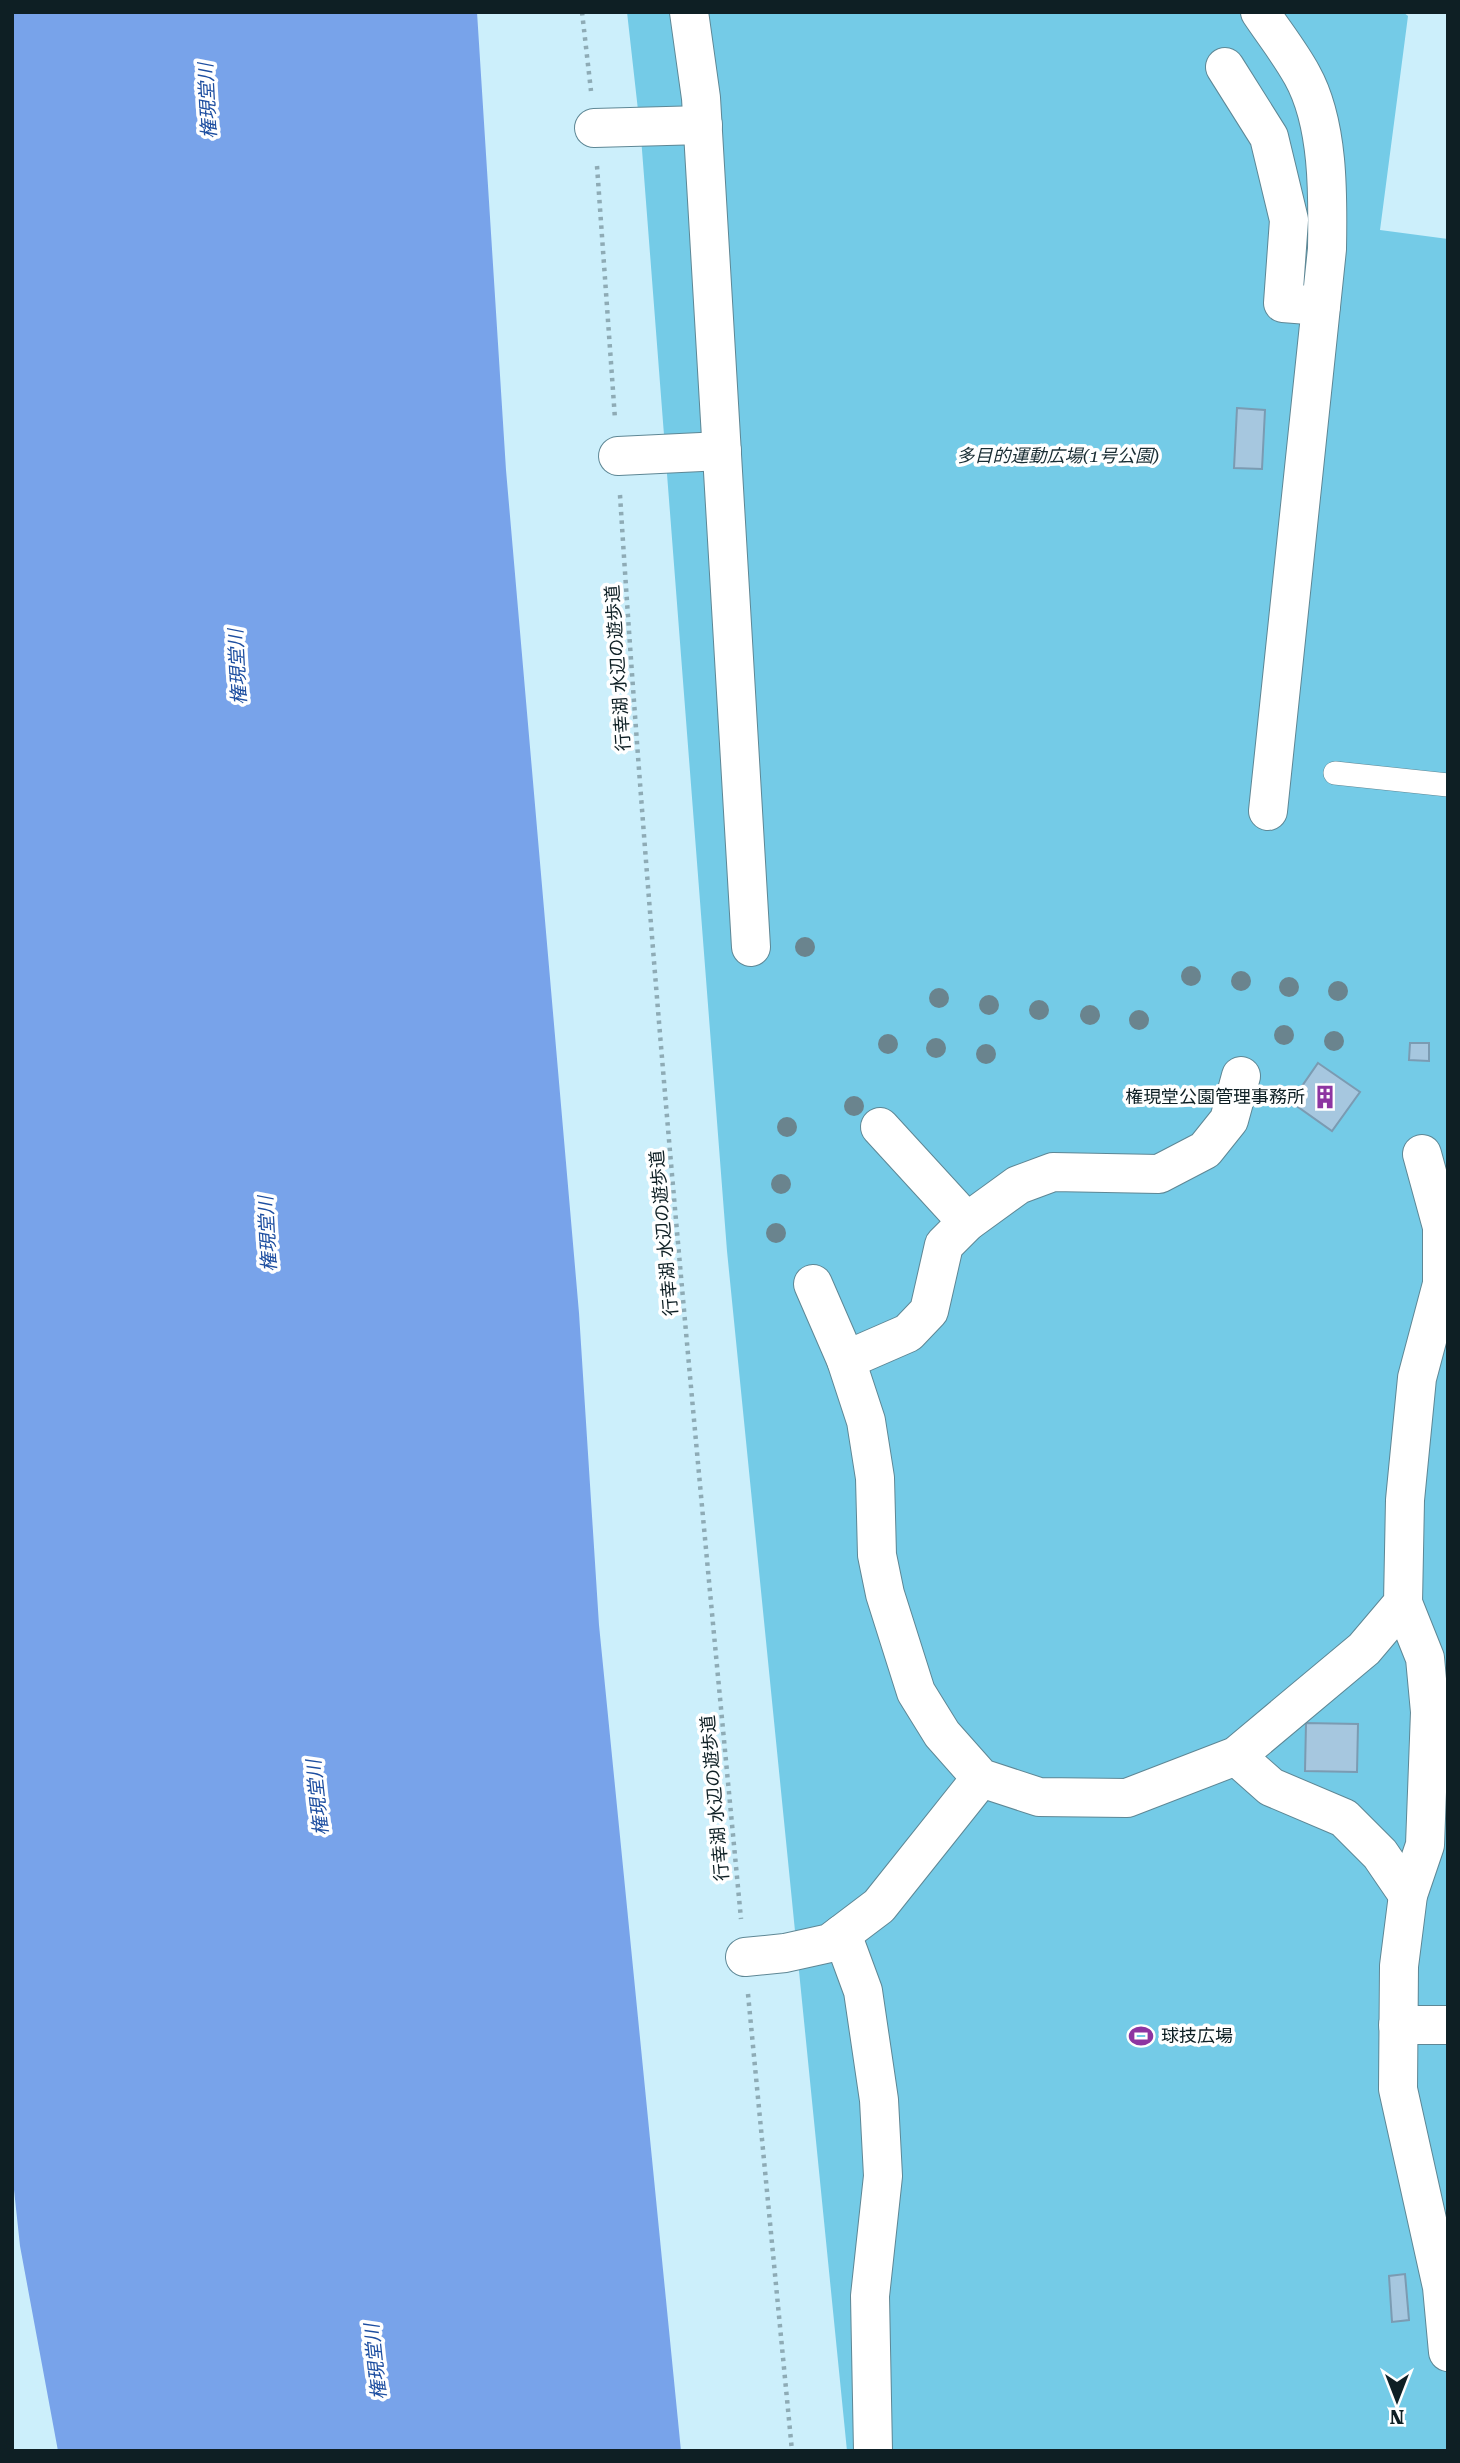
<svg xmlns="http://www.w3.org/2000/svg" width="1460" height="2463" viewBox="0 0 1460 2463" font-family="'Roboto Serif','Noto Sans JP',serif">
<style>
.green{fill:#74cbe7}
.water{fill:#78a3ea}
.building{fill:#a6c7df;stroke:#7b9bb2;stroke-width:2}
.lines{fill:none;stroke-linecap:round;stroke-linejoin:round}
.lane-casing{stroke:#5e8795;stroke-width:24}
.street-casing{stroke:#5e8795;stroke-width:40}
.path{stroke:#8eabb5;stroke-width:4.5;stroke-dasharray:3.5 5;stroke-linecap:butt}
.lane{stroke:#fff;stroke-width:23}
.street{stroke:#fff;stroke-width:38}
.tree{fill:#6a848e}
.labels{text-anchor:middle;stroke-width:7;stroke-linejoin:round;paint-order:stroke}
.park-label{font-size:18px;font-style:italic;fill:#192d34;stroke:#fff}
.street-label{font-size:18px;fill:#0e1f24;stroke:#fff}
.poi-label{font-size:18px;fill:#0e1f24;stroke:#fff;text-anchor:end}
.water-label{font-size:19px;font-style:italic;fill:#1d4ea0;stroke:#fff}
</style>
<rect width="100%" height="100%" fill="#cceffb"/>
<polygon class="green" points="627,12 1403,12 1408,16 1380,230 1448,239 1448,2451 847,2451 727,1251 641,137"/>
<polygon class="water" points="12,12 477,12 506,470 579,1313 599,1625 681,2451 58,2451 20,2246 12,2171"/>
<g class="building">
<polygon points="1237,408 1265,410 1262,469 1234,468"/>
<polygon points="1410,1043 1429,1043 1429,1061 1409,1060"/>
<polygon points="1318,1063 1360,1092 1332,1131 1291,1102"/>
<polygon points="1306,1723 1358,1724 1357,1772 1305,1771"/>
<polygon points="1405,2274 1409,2320 1392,2322 1389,2276"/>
</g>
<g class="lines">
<g class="lane-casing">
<polyline id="lane" points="1335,773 1448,785"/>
</g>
<g class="street-casing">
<g id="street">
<polyline points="689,12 701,98 751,947"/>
<path d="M1260 12C1274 33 1290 53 1302 75 1329 123 1328 195 1327 249L1268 811"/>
<polyline points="1225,67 1269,137 1289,220 1283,303 1321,306"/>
<polyline points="594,128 703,125"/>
<polyline points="618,456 722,451"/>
<polyline points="880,1127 967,1222"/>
<polyline points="813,1284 846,1360 866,1421 875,1478 877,1555 885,1594 916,1692 942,1734 981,1778 1039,1797 1127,1798 1236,1756 1364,1649 1403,1603 1405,1500 1417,1378 1442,1284 1442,1227 1422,1154"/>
<polyline points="846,1360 908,1333 929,1311 944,1245 967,1222 1018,1185 1053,1172 1159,1174 1205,1150 1229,1120 1241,1076"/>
<polyline points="1403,1603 1425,1658 1430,1712 1425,1845 1408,1895 1399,1966 1398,2089 1442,2287 1448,2352"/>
<polyline points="1236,1756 1271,1787 1344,1818 1380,1854 1408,1895"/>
<polyline points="842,1934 863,1991 879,2100 883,2176 870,2296 873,2451"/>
<polyline points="745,1957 785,1953 830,1943 842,1934 879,1906 981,1778"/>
<polyline points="1398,2025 1448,2025"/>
</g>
</g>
<g class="path">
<polyline points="582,12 591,91"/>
<polyline points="597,166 615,419"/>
<path d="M620 495C650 970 696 1445 741 1919"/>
<polyline points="748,1994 792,2451"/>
</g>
<use href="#lane" class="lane"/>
<use href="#street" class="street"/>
</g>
<g class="tree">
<circle cx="805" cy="947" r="10"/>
<circle cx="1191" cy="976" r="10"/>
<circle cx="1241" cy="981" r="10"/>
<circle cx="1289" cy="987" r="10"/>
<circle cx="1338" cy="991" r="10"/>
<circle cx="939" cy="998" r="10"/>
<circle cx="989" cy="1005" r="10"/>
<circle cx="1039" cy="1010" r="10"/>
<circle cx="1090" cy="1015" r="10"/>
<circle cx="1139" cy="1020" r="10"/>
<circle cx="1284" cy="1035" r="10"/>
<circle cx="1334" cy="1041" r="10"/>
<circle cx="888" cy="1044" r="10"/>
<circle cx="936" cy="1048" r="10"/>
<circle cx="986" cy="1054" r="10"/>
<circle cx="854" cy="1106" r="10"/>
<circle cx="787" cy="1127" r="10"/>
<circle cx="781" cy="1184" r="10"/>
<circle cx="776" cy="1233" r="10"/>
</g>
<defs>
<g id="building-bare" transform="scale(1.89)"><path d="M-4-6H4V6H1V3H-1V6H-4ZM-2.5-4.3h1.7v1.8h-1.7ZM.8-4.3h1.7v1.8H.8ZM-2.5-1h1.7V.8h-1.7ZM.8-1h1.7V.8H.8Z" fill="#8d35a1" stroke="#fff" stroke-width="2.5" paint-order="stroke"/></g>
<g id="stadium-bare" transform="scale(1.89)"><path d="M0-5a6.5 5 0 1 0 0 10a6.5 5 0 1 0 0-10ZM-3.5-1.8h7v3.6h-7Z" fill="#8d35a1" stroke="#fff" stroke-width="2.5" paint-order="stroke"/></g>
</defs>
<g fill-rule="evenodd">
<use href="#building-bare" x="1325" y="1097"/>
<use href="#stadium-bare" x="1141" y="2036"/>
</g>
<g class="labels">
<g class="park-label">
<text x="1058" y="462">多目的運動広場(1号公園)</text>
</g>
<g class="street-label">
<text transform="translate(618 668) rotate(-94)" y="6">行幸湖 水辺の遊歩道</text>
<text transform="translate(664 1233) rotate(-95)" y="6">行幸湖 水辺の遊歩道</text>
<text transform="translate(715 1798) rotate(-95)" y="6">行幸湖 水辺の遊歩道</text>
</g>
<g class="poi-label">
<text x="1305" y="1103">権現堂公園管理事務所</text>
<text x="1161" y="2042" text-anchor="start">球技広場</text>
</g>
<g class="water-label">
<text transform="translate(207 101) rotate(-93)" y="7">権現堂川</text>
<text transform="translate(237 667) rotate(-93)" y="7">権現堂川</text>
<text transform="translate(267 1234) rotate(-93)" y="7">権現堂川</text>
<text transform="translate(317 1798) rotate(-96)" y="7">権現堂川</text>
<text transform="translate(375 2362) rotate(-96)" y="7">権現堂川</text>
</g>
</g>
<rect width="1460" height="2463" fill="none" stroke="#0e1f24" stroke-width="28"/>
<g transform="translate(1397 2400) rotate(180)" stroke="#ffffff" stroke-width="5" paint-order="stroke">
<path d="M0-5L12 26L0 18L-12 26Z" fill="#0e1f24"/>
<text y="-10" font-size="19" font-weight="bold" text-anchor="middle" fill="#0e1f24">N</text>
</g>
</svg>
